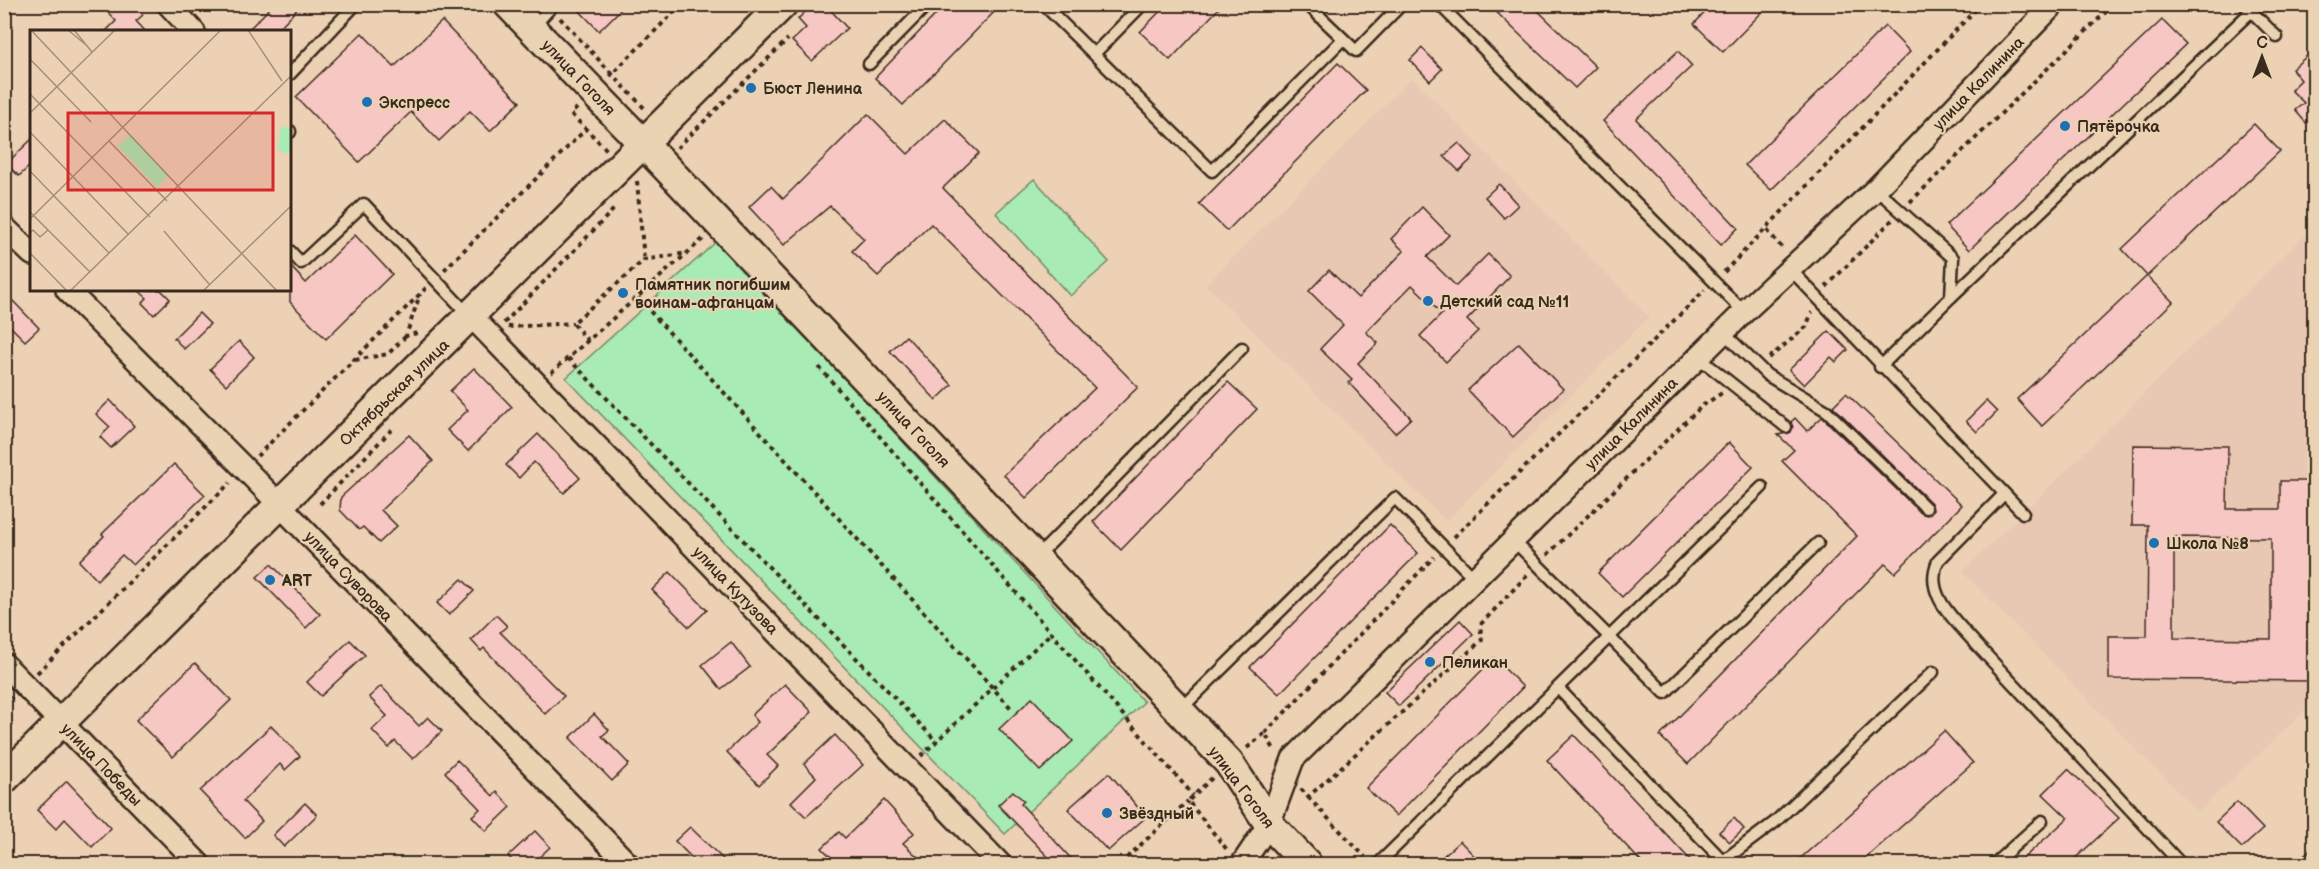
<svg xmlns="http://www.w3.org/2000/svg" width="2319" height="869" viewBox="0 0 2319 869" font-family="'Balsamiq Sans',sans-serif">
<style>
.built{fill:#e8c7b3}
.green{fill:#a9ebb4;stroke:#728a69;stroke-width:1.5}
.building{fill:#f7c7c3;stroke:#3b2a1e;stroke-width:1.5;fill-rule:evenodd}
.lines{fill:none;stroke-linecap:round;stroke-linejoin:round}
.service-casing{stroke:#3b2a1e;stroke-width:15}
.minor-casing{stroke:#3b2a1e;stroke-width:26}
.secondary-casing{stroke:#3b2a1e;stroke-width:33}
.path{stroke:#3b2a1e;stroke-width:4;stroke-dasharray:4.5 4.5;stroke-linecap:butt}
.service{stroke:#e9d3b2;stroke-width:10}
.minor{stroke:#e9d3b2;stroke-width:21}
.secondary{stroke:#e9d3b2;stroke-width:28}
.poi-dot{fill:#1f6fb2;stroke:#e9d3b2;stroke-width:2}
.labels{text-anchor:middle;stroke-width:4.5;stroke-linejoin:round;paint-order:stroke}
.street-label{font-size:16px;fill:#3b2a1e;stroke:#e9d3b2}
.poi-label{font-size:16px;font-weight:bold;fill:#3b2a1e;stroke:#e9d3b2;text-anchor:start}
.inset-road{fill:none;stroke:#a58e79;stroke-width:1.5}
.view{fill:#d62828;fill-opacity:0.15;stroke:#d62828;stroke-width:3}
.inset-edge{fill:none;stroke:#3b2a1e;stroke-width:3}
</style>
<rect width="100%" height="100%" fill="#ecd1b5"/>
<filter id="ink" filterUnits="userSpaceOnUse"><feTurbulence type="fractalNoise" baseFrequency=".0167" numOctaves="2"/><feDisplacementMap in="SourceGraphic" scale="12" xChannelSelector="R" yChannelSelector="G"/><feConvolveMatrix kernelMatrix="1 2 1 2 8 2 1 2 1" color-interpolation-filters="sRGB"/></filter>
<g filter="url(#ink)">
<g class="built">
<polygon points="1412,78 1649,317 1446,521 1206,285"/>
<polygon points="2314,226 2314,702 2198,812 1963,572"/>
</g>
<g class="green">
<polygon points="1034,179 1109,262 1070,296 996,213"/>
<polygon points="717,241 1144,702 1005,834 566,378"/>
</g>
<g class="building">
<polygon points="100,4 134,4 143,15 136,21 146,32 105,32 116,21"/>
<polygon points="274,4 302,4 275,32 246,32"/>
<polygon points="573,4 626,4 599,31"/>
<polygon points="813,4 825,4 847,28 812,61 792,41 806,28 798,19"/>
<polygon points="946,4 1002,4 903,105 875,78"/>
<polygon points="1167,4 1223,4 1170,60 1140,32"/>
<polygon points="1488,4 1531,4 1596,67 1575,88"/>
<polygon points="1713,4 1770,4 1723,52 1694,24"/>
<polygon points="2162,20 2186,44 1969,250 1946,225"/>
<polygon points="442,21 520,102 490,131 470,111 439,141 411,112 359,162 296,97 362,33 394,67"/>
<polygon points="1885,26 1910,52 1771,190 1745,165"/>
<polygon points="1422,48 1442,69 1430,81 1410,60"/>
<polygon points="2314,50 2314,115 2306,123 2295,110 2304,103 2291,90 2301,80 2292,69"/>
<polygon points="1678,51 1692,66 1636,119 1738,228 1721,245 1603,121"/>
<polygon points="1338,63 1366,90 1227,231 1199,204"/>
<polygon points="868,114 908,154 945,119 979,153 943,188 1138,387 1026,498 1004,475 1095,388 931,224 878,276 852,251 864,239 830,206 784,245 749,207 771,186 783,199"/>
<polygon points="2254,124 2280,151 2147,276 2122,249"/>
<polygon points="32,139 32,164 19,176 6,164"/>
<polygon points="1459,143 1473,158 1459,171 1444,156"/>
<polygon points="1499,184 1518,205 1504,218 1485,197"/>
<polygon points="1422,207 1449,235 1427,257 1456,286 1488,254 1510,276 1467,320 1478,331 1446,362 1420,336 1442,314 1412,285 1366,332 1378,343 1358,363 1411,418 1395,433 1349,383 1352,380 1320,349 1343,325 1309,291 1329,270 1358,298 1404,251 1391,239"/>
<polygon points="355,235 392,274 326,339 290,302 290,266 306,283"/>
<polygon points="2147,276 2173,302 2042,426 2017,399"/>
<polygon points="138,290 161,290 170,299 154,315 142,303 147,298"/>
<polygon points="13,301 39,328 25,341 4,320 4,309"/>
<polygon points="199,313 210,324 184,349 174,338"/>
<polygon points="1829,331 1848,350 1836,362 1831,357 1804,385 1789,370"/>
<polygon points="906,336 952,385 936,400 890,351"/>
<polygon points="239,341 254,357 226,385 210,369"/>
<polygon points="1519,343 1563,389 1513,437 1468,390"/>
<polygon points="474,368 512,407 468,451 447,430 468,410 450,391"/>
<polygon points="1228,382 1257,409 1121,550 1093,522"/>
<polygon points="1846,393 1962,505 1895,573 1885,564 1688,764 1660,736 1857,536 1782,461 1794,450 1778,435 1791,432 1791,422 1795,418 1807,431 1822,417 1921,513 1927,515 1933,510 1931,503 1833,406"/>
<polygon points="110,400 134,426 111,448 100,437 110,427 96,414"/>
<polygon points="1986,401 1997,412 1977,432 1966,421"/>
<polygon points="538,434 580,478 564,493 534,462 519,478 506,465"/>
<polygon points="409,435 433,461 381,510 397,526 379,543 363,527 359,530 340,510 341,497"/>
<polygon points="1729,442 1753,467 1622,597 1598,573"/>
<path d="M2133 445 2228 446 2227 509H2280V481H2314V681L2109 679V636H2147L2148 525H2132ZM2174 537 2271 538V639L2174 638Z"/>
<polygon points="174,464 205,495 133,565 122,555 97,580 79,561 104,536 102,534"/>
<polygon points="1390,525 1418,553 1279,694 1250,667"/>
<polygon points="271,564 320,614 306,628 257,577"/>
<polygon points="670,572 707,610 689,627 652,590"/>
<polygon points="462,579 474,591 449,615 437,603"/>
<polygon points="496,615 507,626 500,632 564,696 545,714 484,648 481,651 471,640"/>
<polygon points="1460,620 1473,634 1399,706 1385,692"/>
<polygon points="350,640 365,655 321,696 307,682"/>
<polygon points="731,642 750,667 721,689 702,665"/>
<polygon points="1494,658 1523,687 1396,816 1366,788"/>
<polygon points="195,663 231,700 173,757 136,720"/>
<polygon points="785,684 812,712 767,755 778,766 759,785 727,752 758,722 752,715"/>
<polygon points="381,686 419,726 428,717 442,731 413,759 395,741 389,748 372,730 387,716 369,697"/>
<polygon points="1032,698 1073,741 1040,771 999,729"/>
<polygon points="594,714 609,730 602,736 629,764 612,781 570,738"/>
<polygon points="271,726 300,756 285,770 280,764 243,801 262,821 245,838 200,791"/>
<polygon points="1944,731 1973,763 1859,864 1794,864"/>
<polygon points="835,735 863,765 806,817 791,802 816,777 804,764"/>
<polygon points="1574,735 1694,864 1643,864 1547,760"/>
<polygon points="457,760 493,796 497,792 511,807 486,831 472,816 480,809 445,772"/>
<polygon points="2068,769 2119,818 2069,864 2017,864 2068,818 2043,794"/>
<polygon points="1109,773 1146,817 1108,851 1068,809"/>
<polygon points="67,781 111,828 92,847 65,819 56,829 37,810"/>
<polygon points="1013,791 1024,801 1021,804 1076,864 1055,864 998,805"/>
<polygon points="884,800 914,833 903,843 925,864 838,864 822,848 839,832 845,838"/>
<polygon points="2237,802 2263,829 2242,848 2216,822"/>
<polygon points="305,803 317,815 284,847 273,835"/>
<polygon points="1734,818 1744,829 1730,842 1719,832"/>
<polygon points="690,827 728,864 698,864 675,841"/>
<polygon points="535,831 550,847 532,864 516,864 508,856"/>
<polygon points="1460,841 1482,864 1434,864"/>
</g>
<g class="lines">
<g class="service-casing">
<g id="service">
<polyline points="1043,4 1212,171 1343,39"/>
<polyline points="1307,4 1356,51 1402,4"/>
<polyline points="1439,4 1744,312"/>
<polyline points="2244,4 2277,37"/>
<polyline points="532,28 554,4"/>
<polyline points="1094,54 1143,4"/>
<polyline points="869,64 928,4"/>
<polyline points="290,74 356,4"/>
<polyline points="290,131 290,132"/>
<polyline points="1876,189 1953,258 1951,297 1880,367"/>
<polyline points="290,251 301,263 364,204 468,314"/>
<polyline points="1791,270 2023,513"/>
<polyline points="1951,297 2259,4"/>
<polyline points="1723,332 1767,375 1827,411 1926,508"/>
<polyline points="1698,357 1786,427"/>
<path d="M2004 494 1938 561C1923 594 1955 620 1976 644L2181 864"/>
<polyline points="1513,540 1665,693 1818,543"/>
<polyline points="1036,558 1242,348"/>
<polyline points="1558,688 1726,864"/>
<polyline points="1181,709 1395,498 1475,579"/>
<polyline points="1378,864 1762,487"/>
<polyline points="1719,864 1775,822 1933,672"/>
<polyline points="1994,864 2042,821"/>
<polyline points="2304,864 2314,855"/>
</g>
</g>
<g class="minor-casing">
<g id="minor">
<polyline points="168,4 194,32"/>
<polyline points="4,227 32,254"/>
<polyline points="67,290 245,469 628,864"/>
<polyline points="471,316 1000,864"/>
<polyline points="4,664 199,864"/>
<polyline points="1242,864 1269,824 1293,759 1744,312 1876,189 2054,4"/>
</g>
</g>
<g class="secondary-casing">
<g id="secondary">
<polyline points="508,4 661,162 1229,763 1269,824 1307,864"/>
<polyline points="4,779 783,4"/>
</g>
</g>
<g class="path">
<polyline points="560,18 612,74 682,4"/>
<polyline points="610,76 612,74 646,110"/>
<polyline points="577,108 571,114 607,150"/>
<polyline points="677,148 788,39"/>
<polyline points="637,181 644,260"/>
<polyline points="1910,202 2114,4"/>
<polyline points="1767,230 1783,249"/>
<polyline points="444,270 586,129"/>
<polyline points="1724,272 1981,4"/>
<polyline points="1826,287 1892,220"/>
<polyline points="638,298 1011,708"/>
<polyline points="504,323 615,208"/>
<polyline points="508,327 573,323"/>
<polyline points="417,333 406,336 420,294"/>
<polyline points="588,341 573,323 644,260 688,253"/>
<polyline points="568,358 937,742"/>
<polyline points="1769,358 1806,327 1812,312"/>
<polyline points="355,360 388,354 406,336"/>
<polyline points="819,367 1193,795"/>
<polyline points="551,373 703,239"/>
<polyline points="257,456 426,288"/>
<polyline points="320,504 394,427"/>
<polyline points="1454,537 1705,290"/>
<polyline points="1547,555 1702,406 1722,393"/>
<polyline points="37,673 230,483"/>
<polyline points="4,705 12,697"/>
<polyline points="1265,733 1434,557"/>
<polyline points="1247,748 1265,733 1275,751"/>
<polyline points="921,756 1051,633"/>
<polyline points="1212,778 1188,801 1228,851"/>
<polyline points="1301,789 1308,797 1482,640 1480,625 1529,573"/>
<polyline points="1308,797 1365,857"/>
<polyline points="1120,864 1188,801"/>
</g>
<use href="#service" class="service"/>
<use href="#minor" class="minor"/>
<use href="#secondary" class="secondary"/>
</g>
</g>
<g class="poi-dot">
<circle cx="751" cy="88" r="6"/>
<circle cx="367" cy="102" r="6"/>
<circle cx="2065" cy="126" r="6"/>
<circle cx="623" cy="293" r="6"/>
<circle cx="1428" cy="301" r="6"/>
<circle cx="2154" cy="543" r="6"/>
<circle cx="270" cy="580" r="6"/>
<circle cx="1430" cy="662" r="6"/>
<circle cx="1107" cy="813" r="6"/>
</g>
<g class="labels">
<g class="street-label">
<text transform="translate(579 77) rotate(46)" y="6">улица Гоголя</text>
<text transform="translate(1978 83) rotate(-46)" y="6">улица Калинина</text>
<text transform="translate(394 392) rotate(-44)" y="6">Октябрьская улица</text>
<text transform="translate(1631 423) rotate(-45)" y="6">улица Калинина</text>
<text transform="translate(914 429) rotate(47)" y="6">улица Гоголя</text>
<text transform="translate(349 576) rotate(46)" y="6">улица Суворова</text>
<text transform="translate(736 590) rotate(46)" y="6">улица Кутузова</text>
<text transform="translate(102 764) rotate(46)" y="6">улица Победы</text>
<text transform="translate(1242 787) rotate(53)" y="6">улица Гоголя</text>
</g>
<g class="poi-label">
<text x="763" y="94">Бюст Ленина</text>
<text x="379" y="108">Экспресс</text>
<text x="2077" y="132">Пятёрочка</text>
<text x="635" y="290">Памятник погибшим<tspan x="635" dy="18">воинам-афганцам</tspan></text>
<text x="1440" y="307">Детский сад №11</text>
<text x="2166" y="549">Школа №8</text>
<text x="282" y="586">ART</text>
<text x="1442" y="668">Пеликан</text>
<text x="1119" y="819">Звёздный</text>
</g>
</g>
<g transform="translate(30 30)">
<rect width="261" height="261" fill="#ecd1b5"/>
<path d="M254 96 261 99V120L256 124 248 119 250 101ZM101 104 139 145 127 157 88 116Z" fill="#a9ebb4"/>
<path class="inset-road" d="M1 0 247 261M38 0 56 15M44 0 62 22M218 0 252 51M0 29 61 92M0 64 120 187M0 83 85 0M0 102 98 204M79 111 137 171M0 141 79 223M0 182 60 242M0 189 191 0M134 201 179 254M0 203 3 200 10 207 18 200M0 223 37 261M40 261 261 46M173 261 261 176"/>
<path class="view" d="M38 83H243V160H38Z"/>
<rect width="261" height="261" class="inset-edge"/>
</g>
<rect width="2319" height="869" fill="none" stroke="#e9d3b2" stroke-width="24"/>
<rect x="12" y="12" width="2295" height="845" fill="none" stroke="#3b2a1e" stroke-width="2" filter="url(#ink)"/>
<g transform="translate(2262 57)" stroke="#e9d3b2" stroke-width="4.5" paint-order="stroke">
<path d="M0-4.5L10 22L0 15L-10 22Z" fill="#3b2a1e"/>
<text y="-9" font-size="16" font-weight="bold" text-anchor="middle" fill="#3b2a1e">С</text>
</g>
</svg>
